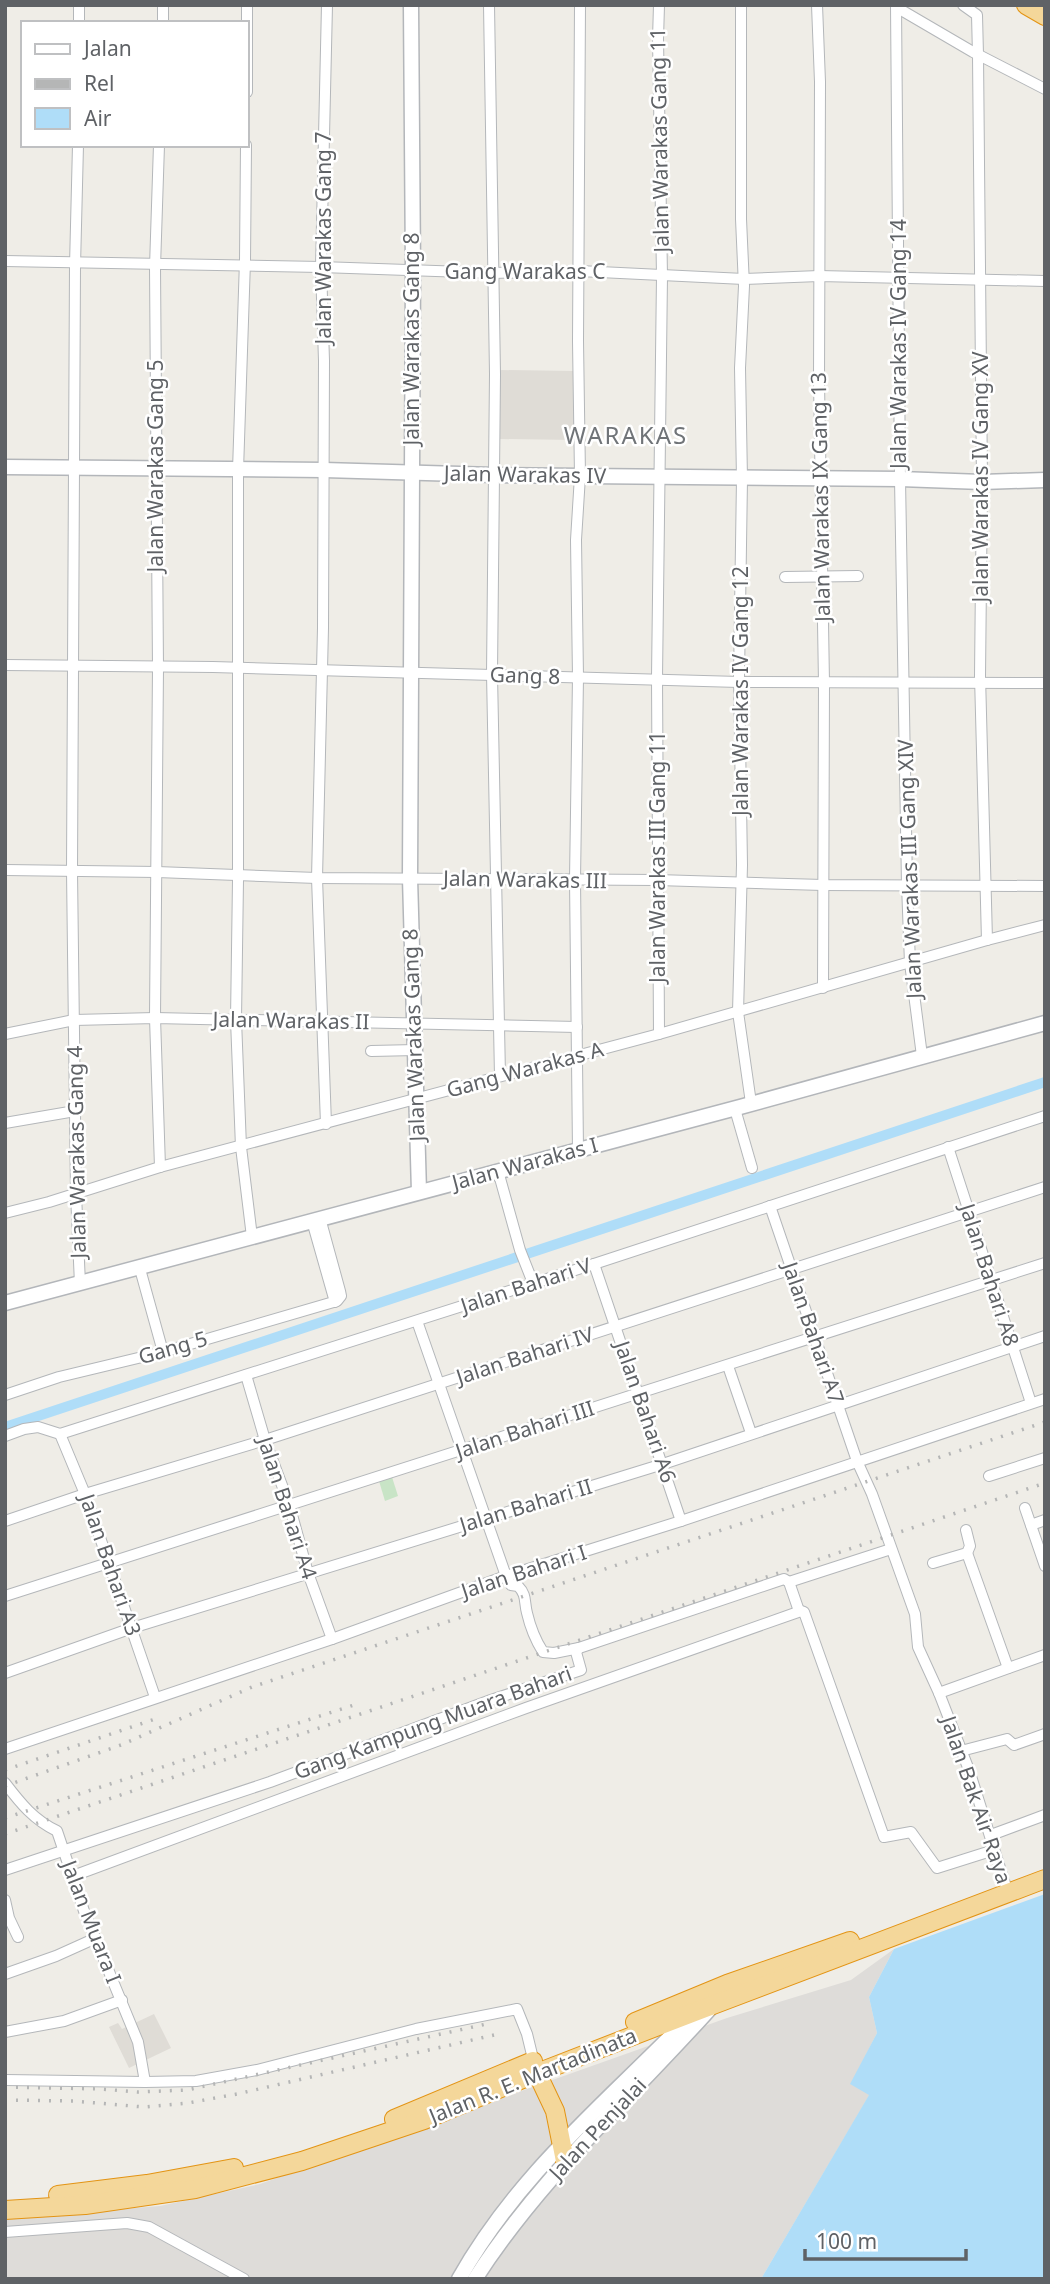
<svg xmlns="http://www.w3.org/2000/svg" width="1050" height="2284" viewBox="0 0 1050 2284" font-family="'Noto Sans',sans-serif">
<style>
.industrial{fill:#dedcd9}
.education{fill:#dfdcd6}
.green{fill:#c8e4c6}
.water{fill:#afddf8}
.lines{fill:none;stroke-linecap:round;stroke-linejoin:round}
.canal{stroke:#afddf8;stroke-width:10}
.street-casing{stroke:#b4b7ba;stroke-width:12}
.secondary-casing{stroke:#b3b6ba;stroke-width:17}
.highway-casing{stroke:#e39414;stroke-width:20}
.street{stroke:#fff;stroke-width:10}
.secondary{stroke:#fff;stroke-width:14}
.highway{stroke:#f4d79a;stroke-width:18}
.rail{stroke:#b5b6b6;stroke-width:3.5;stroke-dasharray:2 9;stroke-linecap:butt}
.labels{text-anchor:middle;stroke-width:5;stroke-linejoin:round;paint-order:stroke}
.street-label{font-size:21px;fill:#5f6266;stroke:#fff}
.quarter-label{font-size:24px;letter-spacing:2px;fill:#707478;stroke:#fff}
</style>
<rect width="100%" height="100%" fill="#efede7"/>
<polygon class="industrial" points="894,1949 869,1997 877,2033 851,2084 870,2094 761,2279 5,2279 5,2218 160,2206 260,2184 727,2018 851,1980"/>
<g class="education">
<polygon points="500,370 575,371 574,440 499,439"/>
<polygon points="154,2014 171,2048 129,2068 109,2027 118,2023 122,2029"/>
</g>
<polygon class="green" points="392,1477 398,1496 385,1501 379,1481"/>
<polygon class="water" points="1045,1894 1045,2279 761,2279 869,2095 850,2084 877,2033 869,1997 894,1949"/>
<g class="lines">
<polyline class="canal" points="5,1427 1045,1082"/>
<g class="street-casing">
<g id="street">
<polyline points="489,5 495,374 492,674 500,1076"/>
<polyline points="659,5 658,39 662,276 657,678 659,1034"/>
<polyline points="741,5 741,219 744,286 740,368 742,479 739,677 742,865 738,1012 751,1103"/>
<polyline points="817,5 820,82 819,382 824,683 823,988"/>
<polyline points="896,5 900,479 907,885 910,963 922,1056"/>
<polyline points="963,5 977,15 978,55 982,482 980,676 987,940"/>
<polyline points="896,7 973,52 1045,89"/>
<polyline points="79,23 79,5"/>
<polyline points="163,23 163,5"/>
<polyline points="247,92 247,5"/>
<polyline points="78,145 75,266 72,871 76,1194 80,1284"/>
<polyline points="159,145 155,267 158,668 155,1018 160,1167"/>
<polyline points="246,145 245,261 238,470 238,880 236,1020 241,1147 252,1237"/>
<polyline points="5,261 321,267 493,273 579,271 744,279 819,276 1045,281"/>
<polyline points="785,577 858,576"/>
<polyline points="5,665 213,667 739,682 1045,683"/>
<polyline points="5,870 157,872 317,878 657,880 823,885 1045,886"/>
<polyline points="5,1034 74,1020 155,1018 577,1027"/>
<polyline points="371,1051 416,1050"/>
<polyline points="735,1109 752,1168"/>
<polyline points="5,1123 75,1111"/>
<polyline points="326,1124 317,878 323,628 324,361 321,267 327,5"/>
<polyline points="948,1147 1031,1403"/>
<polyline points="578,1150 575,880 578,677 576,540 580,476 578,341 580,5"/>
<polyline points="498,1171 520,1250 533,1283"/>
<polyline points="770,1206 857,1461 872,1494 915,1614 918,1647 939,1693 969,1770 1008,1893"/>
<polyline points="5,1213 49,1202 160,1167 659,1034 987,940 1045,925"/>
<polyline points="312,1221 335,1302"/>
<polyline points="594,1264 681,1521"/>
<polyline points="140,1269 163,1352"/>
<path d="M417 1321 506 1576 511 1585 518 1586C527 1595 524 1602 527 1613 530 1626 536 1641 543 1652L554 1653 579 1648"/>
<polyline points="728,1366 751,1433"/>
<polyline points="246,1375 265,1440 289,1504 308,1573 332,1639"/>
<polyline points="5,1395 59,1377 163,1352 337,1301 341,1296 340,1291 320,1218"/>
<polyline points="60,1434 85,1494 155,1697"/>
<polyline points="5,1436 24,1429 38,1427 60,1434 594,1264 1045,1116"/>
<polyline points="989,1476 1045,1458"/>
<polyline points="1025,1508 1045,1566"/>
<polyline points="5,1521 85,1494 265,1440 1045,1187"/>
<polyline points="1031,1525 1045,1520"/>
<polyline points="967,1553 1008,1668"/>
<polyline points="933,1563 967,1553 970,1546 966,1530"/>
<polyline points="789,1582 891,1549"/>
<polyline points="5,1596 1045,1263"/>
<polyline points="5,1673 132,1628 663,1464 1045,1336"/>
<polyline points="939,1693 1045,1655"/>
<polyline points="5,1749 332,1639 506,1576 681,1521 1045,1399"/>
<polyline points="961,1751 1007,1739 1014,1745 1045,1734"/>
<path d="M5 1783C21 1804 34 1820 57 1831L84 1911 138 2042 145 2082"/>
<polyline points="991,1835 1045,1815"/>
<polyline points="5,1870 270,1782 491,1700 581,1670 576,1652 579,1648 775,1582 784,1579 789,1582 799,1611"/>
<polyline points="73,1876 526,1708 801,1611 804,1612 884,1837 911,1832 937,1868 994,1850"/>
<polyline points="5,1900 9,1918 18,1937"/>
<polyline points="5,1974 56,1956 96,1938"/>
<polyline points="5,2032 64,2021 122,2000"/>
<polyline points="5,2080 145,2082 196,2081 257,2070 416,2029 517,2009 527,2034 534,2063"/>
<polyline points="5,2232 127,2223 149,2227 244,2279"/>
</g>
</g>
<g class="secondary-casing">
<g id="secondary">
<polyline points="411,5 413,271 410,878 419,1192"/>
<polyline points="5,467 324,470 494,475 900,479 982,482 1045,480"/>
<polyline points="5,1303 740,1107 1045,1023"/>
<path d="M459 2279C519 2173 603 2106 687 2020"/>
<path d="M475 2279C541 2176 632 2096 713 2005"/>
</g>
</g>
<g class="highway-casing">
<g id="highway">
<polyline points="1026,5 1045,16"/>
<polyline points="635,2022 727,1984 850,1941"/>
<polyline points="537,2073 555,2111 565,2161"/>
<polyline points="394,2119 533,2061"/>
<polyline points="58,2195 147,2184 234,2168"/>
<polyline points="5,2210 85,2205 195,2189 302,2161 424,2120 537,2073 697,2011 1045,1879"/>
</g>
</g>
<use href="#street" class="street"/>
<use href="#secondary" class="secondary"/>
<use href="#highway" class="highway"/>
<g class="rail">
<polyline points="5,1770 158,1718"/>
<polyline points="5,1786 121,1745 252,1687 1045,1422"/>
<polyline points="5,1818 357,1704"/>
<polyline points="5,1834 1045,1483"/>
<polyline points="5,2087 101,2089 138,2092 187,2090 491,2023"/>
<polyline points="5,2100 73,2101 144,2107 188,2103 237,2094 494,2035"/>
</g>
</g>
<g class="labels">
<g class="street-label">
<text transform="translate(660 140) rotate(-91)" y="7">Jalan Warakas Gang 11</text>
<text transform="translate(324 238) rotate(-90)" y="7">Jalan Warakas Gang 7</text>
<text x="525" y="279">Gang Warakas C</text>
<text transform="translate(412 339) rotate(-90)" y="7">Jalan Warakas Gang 8</text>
<text transform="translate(899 344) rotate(-90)" y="7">Jalan Warakas IV Gang 14</text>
<text transform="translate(156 466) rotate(-90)" y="7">Jalan Warakas Gang 5</text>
<text transform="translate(525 475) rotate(1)" y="7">Jalan Warakas IV</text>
<text transform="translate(981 477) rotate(-90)" y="7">Jalan Warakas IV Gang XV</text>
<text transform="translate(821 497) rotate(-91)" y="7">Jalan Warakas IX Gang 13</text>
<text transform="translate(525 676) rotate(2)" y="7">Gang 8</text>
<text transform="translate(741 691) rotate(-90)" y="7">Jalan Warakas IV Gang 12</text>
<text transform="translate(658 857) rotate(-90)" y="7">Jalan Warakas III Gang 11</text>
<text transform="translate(910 869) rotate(-92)" y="7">Jalan Warakas III Gang XIV</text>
<text transform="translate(525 880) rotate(1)" y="7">Jalan Warakas III</text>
<text transform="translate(291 1021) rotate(1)" y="7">Jalan Warakas II</text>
<text transform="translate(414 1035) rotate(-92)" y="7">Jalan Warakas Gang 8</text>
<text transform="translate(525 1070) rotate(-15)" y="7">Gang Warakas A</text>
<text transform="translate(77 1152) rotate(-91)" y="7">Jalan Warakas Gang 4</text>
<text transform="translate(525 1164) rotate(-15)" y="7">Jalan Warakas I</text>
<text transform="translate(989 1275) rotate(72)" y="7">Jalan Bahari A8</text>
<text transform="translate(526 1286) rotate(-18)" y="7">Jalan Bahari V</text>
<text transform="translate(813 1333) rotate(71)" y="7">Jalan Bahari A7</text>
<text transform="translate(173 1348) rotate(-16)" y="7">Gang 5</text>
<text transform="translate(525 1356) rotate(-18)" y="7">Jalan Bahari IV</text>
<text transform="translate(645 1412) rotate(71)" y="7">Jalan Bahari A6</text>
<text transform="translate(525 1430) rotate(-18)" y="7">Jalan Bahari III</text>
<text transform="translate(526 1506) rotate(-17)" y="7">Jalan Bahari II</text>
<text transform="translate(287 1508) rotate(72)" y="7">Jalan Bahari A4</text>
<text transform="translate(110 1565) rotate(71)" y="7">Jalan Bahari A3</text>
<text transform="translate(524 1572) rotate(-18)" y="7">Jalan Bahari I</text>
<text transform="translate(433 1723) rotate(-20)" y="7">Gang Kampung Muara Bahari</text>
<text transform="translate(976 1800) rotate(71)" y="7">Jalan Bak Air Raya</text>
<text transform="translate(91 1922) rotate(69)" y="7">Jalan Muara I</text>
<text transform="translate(533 2076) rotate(-22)" y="7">Jalan R. E. Martadinata</text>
<text transform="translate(598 2129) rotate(-47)" y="7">Jalan Penjalai</text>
</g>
<g class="quarter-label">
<text x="626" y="444">WARAKAS</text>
</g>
</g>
<rect width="1050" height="2284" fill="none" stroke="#5f6266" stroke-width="14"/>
<rect x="21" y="21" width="228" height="126" fill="#ffffff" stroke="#bfc0c2" stroke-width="2"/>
<rect x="35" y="44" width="35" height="10" fill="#ffffff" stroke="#bfc0c2" stroke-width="2"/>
<text x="84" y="56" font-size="21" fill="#5f6266">Jalan</text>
<rect x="35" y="79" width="35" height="10" fill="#b5b6b6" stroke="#bfc0c2" stroke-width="2"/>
<text x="84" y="91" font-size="21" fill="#5f6266">Rel</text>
<rect x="35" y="108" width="35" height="21" fill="#afddf8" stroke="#bfc0c2" stroke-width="2"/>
<text x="84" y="126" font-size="21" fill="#5f6266">Air</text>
<path d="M805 2249v10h161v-10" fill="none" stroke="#5f6266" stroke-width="3.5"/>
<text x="816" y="2249" font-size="21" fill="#5f6266" stroke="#ffffff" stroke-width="5" paint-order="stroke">100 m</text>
</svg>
